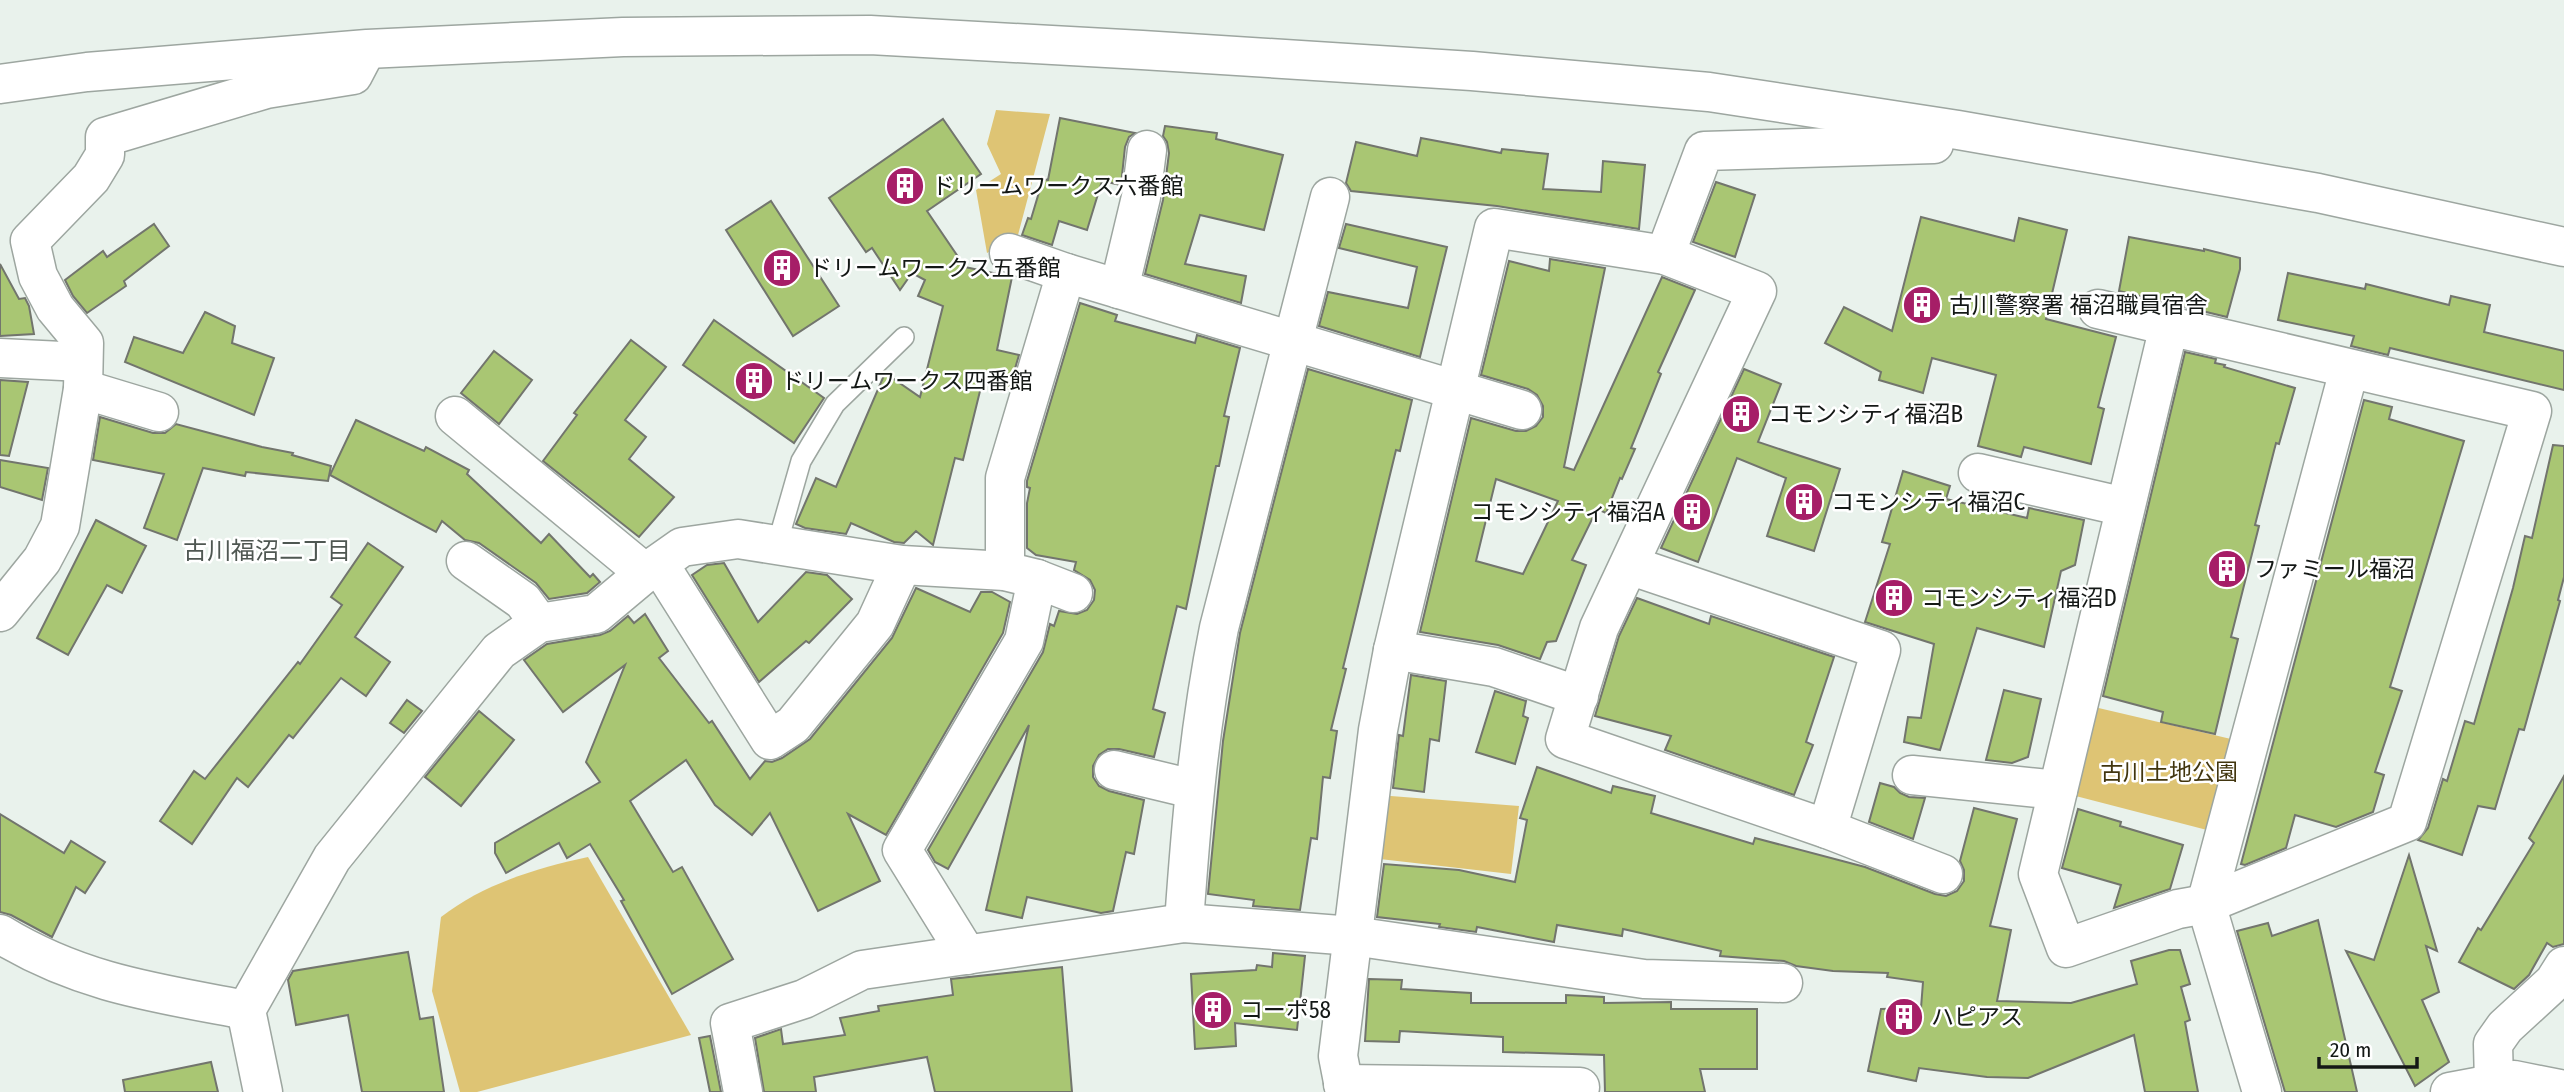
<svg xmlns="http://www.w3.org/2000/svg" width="2564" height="1092" viewBox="0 0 2564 1092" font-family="'Fira Sans Condensed','Noto Sans JP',sans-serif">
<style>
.green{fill:#dec474}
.building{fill:#a9c673;stroke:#72756d;stroke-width:2;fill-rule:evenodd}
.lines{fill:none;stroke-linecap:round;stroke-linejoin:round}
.lane-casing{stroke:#9da6a0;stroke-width:22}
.street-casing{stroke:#9da6a0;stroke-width:41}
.secondary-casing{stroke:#9da6a0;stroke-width:41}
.lane{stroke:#fff;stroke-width:19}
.street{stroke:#fff;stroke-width:38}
.secondary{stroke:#fff;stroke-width:38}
.labels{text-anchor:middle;stroke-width:5;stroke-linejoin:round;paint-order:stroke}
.poi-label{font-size:23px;fill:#141816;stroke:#fff;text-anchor:start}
.park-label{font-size:23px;fill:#42360f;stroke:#fff}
.neighbourhood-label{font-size:24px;fill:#4f5752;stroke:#fff}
</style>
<rect width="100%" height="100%" fill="#e9f2ec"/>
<g class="green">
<polygon points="996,110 1050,114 1018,235 987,253 976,190 1001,174 987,144"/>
<polygon points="2090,706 2231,739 2207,830 2068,794"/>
<polygon points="1378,795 1519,806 1511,874 1371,858"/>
<path d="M588 857 691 1035 477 1092H460L432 991 441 917C483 884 537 868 588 857Z"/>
</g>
<g class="building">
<polygon points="1060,118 1135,133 1129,137 1125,147 1121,185 1102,181 1087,230 1059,221 1052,245 1022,235 1028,218 1031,219 1043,179 1048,180"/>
<polygon points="943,119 981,174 927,211 965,267 1012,277 997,350 1019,355 1009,389 982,383 963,460 955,458 933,545 916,531 904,543 894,542 851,523 846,534 805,528 796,524 816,478 836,487 885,373 920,397 943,306 918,296 925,280 912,273 900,290 872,248 866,252 829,198"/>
<polygon points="1165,126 1217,133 1216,139 1283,155 1264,230 1200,215 1185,264 1246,276 1241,303 1145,274 1163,200 1169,153 1167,142 1163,136"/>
<polygon points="1421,138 1501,153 1502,149 1548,154 1543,189 1601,192 1603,161 1645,165 1639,229 1497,206 1351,191 1346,183 1356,142 1417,156"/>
<polygon points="1716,182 1755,195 1735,257 1693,242"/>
<polygon points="771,201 839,306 793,336 726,230"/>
<polygon points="1921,217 2014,241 2019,218 2067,230 2046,319 2116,337 2098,407 2104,409 2091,464 2024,447 2021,457 1978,446 1996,375 1932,358 1923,393 1879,380 1881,372 1825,343 1844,307 1892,331"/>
<polygon points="154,224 169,246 124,281 126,286 87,313 73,296 65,280 103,251 107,257"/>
<polygon points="1346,224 1447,247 1420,357 1319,326 1328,292 1408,308 1417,267 1339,248"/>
<polygon points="2129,237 2204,251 2204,249 2240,258 2240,269 2227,317 2119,291"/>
<path d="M1550 259 1605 268 1564 467 1574 470 1662 277 1695 290 1658 372 1661 374 1631 448 1635 449 1622 479 1620 478 1606 513 1597 509 1572 560 1586 565 1556 641 1547 642 1540 659 1498 645 1420 632 1471 418 1516 431H1526L1536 426 1543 417V406L1537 395 1528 389 1481 375 1509 261 1549 271ZM1496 479 1558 501 1523 574 1476 561Z"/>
<polygon points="0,264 19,299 25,298 29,306 34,334 0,336"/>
<polygon points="2288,273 2365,289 2366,284 2449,305 2451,296 2490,305 2484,332 2564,351 2564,390 2390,348 2388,355 2351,346 2354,336 2278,320"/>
<polygon points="1080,303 1117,315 1115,321 1195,343 1197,335 1240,348 1224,416 1229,417 1219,466 1216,466 1186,609 1177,606 1153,709 1165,713 1154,757 1119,749 1108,749 1099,755 1093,766 1093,777 1099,786 1109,791 1144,800 1134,854 1126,852 1113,911 1101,913 1027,897 1022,918 986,910 1029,725 948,869 935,862 928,850 1043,652 1050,624 1054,626 1059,611 1077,614 1087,610 1094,600 1095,590 1090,580 1074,570 1076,562 1036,555 1027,548 1027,503 1030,488 1027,487 1027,481"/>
<polygon points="205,312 235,326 232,343 274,358 254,415 125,362 134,337 183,353"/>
<polygon points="714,320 824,398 794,443 683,365"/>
<polygon points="631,340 666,367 625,420 646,437 629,459 674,497 639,537 543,461 577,415 574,413"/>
<polygon points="494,351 532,380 499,424 461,393"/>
<polygon points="2185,352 2216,359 2215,363 2225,365 2224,367 2295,388 2279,444 2276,443 2255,525 2259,526 2231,637 2238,639 2215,734 2161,722 2163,712 2103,696"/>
<polygon points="1308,369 1412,400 1400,451 1396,450 1343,668 1346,669 1331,730 1337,731 1330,778 1323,777 1317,839 1311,838 1300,910 1253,906 1254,900 1208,894 1223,741 1240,633"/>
<polygon points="1744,369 1781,384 1758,442 1840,469 1814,551 1767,536 1786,478 1737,458 1698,562 1661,548"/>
<polygon points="0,380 28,382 9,456 0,455"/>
<polygon points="2364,400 2392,407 2389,419 2464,441 2390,687 2402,691 2375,772 2384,775 2373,812 2336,827 2295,815 2286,848 2245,865 2241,864"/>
<polygon points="100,417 153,433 165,433 176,424 262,447 293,453 292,455 331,466 328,481 246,472 245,476 203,468 177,540 144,528 164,474 93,460"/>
<polygon points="356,420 424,451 426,447 469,470 467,474 541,543 549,534 590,577 593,574 600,582 587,593 549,599 536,583 479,543 465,540 442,521 436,532 330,475"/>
<polygon points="2553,445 2564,446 2564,577 2558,600 2560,601 2524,730 2519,729 2495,809 2478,806 2462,855 2418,840 2428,828 2443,779 2447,781 2465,721 2474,724 2513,588 2525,536 2532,538"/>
<polygon points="0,460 48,468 42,500 0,487"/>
<polygon points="1903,471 1950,486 1946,499 2027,518 2029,508 2084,520 2075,565 2061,571 2044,647 1977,628 1940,750 1904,742 1908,717 1921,718 1934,644 1865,622 1890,544 1882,542"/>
<polygon points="96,520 146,546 122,593 107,585 68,655 37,638"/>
<polygon points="368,543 403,567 355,637 390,662 366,696 341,678 293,738 289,735 248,787 237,778 192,844 160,821 194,771 205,779 298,662 300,664 342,605 331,597"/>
<polygon points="724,563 758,622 806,572 827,575 852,599 809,643 806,641 759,682 692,575 707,565"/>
<polygon points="916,588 970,612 981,592 992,592 1010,602 1003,633 886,835 848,814 880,881 818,911 770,813 752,835 715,805 686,760 630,801 673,872 682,867 733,959 672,994 621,901 624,900 590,844 567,858 559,843 506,873 495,853 495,843 600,782 586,762 625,665 563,712 524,660 547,644 600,635 610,631 628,616 634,623 645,614 668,651 659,658 709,723 712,721 750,779 765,761 772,762 782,758 810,739 892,638"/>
<polygon points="1637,598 1709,624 1711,616 1834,657 1806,742 1813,745 1794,795 1665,750 1671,736 1595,716 1619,636"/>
<polygon points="1411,675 1446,681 1439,741 1430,739 1424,792 1393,788 1399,735 1403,736"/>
<polygon points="2004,690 2041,699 2028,757 2012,763 1986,760"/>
<polygon points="1495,691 1526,701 1523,716 1528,718 1515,764 1476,752"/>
<polygon points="407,700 422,711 404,733 390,723"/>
<polygon points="479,711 514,740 461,806 425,777"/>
<polygon points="1537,767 1611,793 1613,786 1655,796 1651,813 1753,844 1755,838 1865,867 1935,894 1946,896 1957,891 1964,881 1964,870 1960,861 1974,808 2017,819 1990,926 2011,930 1997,1001 2071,1003 2137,984 2131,961 2169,950 2180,950 2190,984 2181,987 2190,1020 2185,1022 2198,1092 2145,1092 2134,1035 2028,1078 1987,1077 1919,1068 1916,1081 1868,1071 1881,1009 1921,1008 1923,982 1887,977 1888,973 1833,971 1796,966 1784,961 1720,956 1721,951 1623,929 1622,936 1557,925 1554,942 1477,927 1476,932 1439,927 1440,924 1377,917 1384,864 1459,870 1515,882 1527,820 1520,818"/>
<polygon points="2564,776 2564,944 2553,947 2547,943 2529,975 2514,989 2459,962 2478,928 2481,930 2534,843 2529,838"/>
<polygon points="1880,783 1894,787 1900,793 1909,797 1925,798 1913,839 1869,822"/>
<polygon points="2078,809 2121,822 2120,826 2183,845 2170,889 2114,908 2121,885 2062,868"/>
<polygon points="0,814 64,853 71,841 105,862 85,893 76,887 52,937 11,915 0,912"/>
<polygon points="2409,855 2437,951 2426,946 2439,992 2422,1000 2449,1062 2415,1086 2346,951 2374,960"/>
<polygon points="2318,920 2357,1092 2285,1092 2237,931 2268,923 2272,936"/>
<polygon points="408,952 420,1019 433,1017 444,1092 362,1092 348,1015 296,1025 288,980 293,971"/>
<polygon points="1273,953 1305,956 1297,1030 1235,1023 1236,1046 1195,1049 1191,974 1256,970 1257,965 1272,967"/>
<polygon points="1062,967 1072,1092 935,1092 927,1057 814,1077 816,1092 764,1092 755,1038 781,1029 783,1044 845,1035 840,1018 879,1011 878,1006 953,995 951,979"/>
<polygon points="1369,979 1402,980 1401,989 1471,993 1471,1003 1566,1003 1566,995 1604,997 1604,1003 1671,1002 1671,1009 1757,1009 1757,1069 1700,1069 1705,1092 1605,1092 1604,1055 1503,1052 1503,1037 1400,1031 1399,1042 1365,1041"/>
<polygon points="710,1036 721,1092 710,1092 699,1038"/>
<polygon points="211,1062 218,1092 125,1092 123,1080"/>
</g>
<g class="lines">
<g class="lane-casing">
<polyline id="lane" points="777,545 801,461 835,404 904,337"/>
</g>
<g class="street-casing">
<g id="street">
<polyline points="0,84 87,72 367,49 623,37 870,35 1142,50 1472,71 1709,92 1958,130 2318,193 2564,247"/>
<polyline points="1009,253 1066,273"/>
<polyline points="1665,255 1704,151 1934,144"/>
<polyline points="1119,289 1141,197 1147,150"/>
<polyline points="2098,309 2169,326"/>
<polygon points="2169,326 2532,411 2407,822 2206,904 2178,909 2066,948 2038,874"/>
<polyline points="0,358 83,362"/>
<polyline points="83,389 159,412"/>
<polyline points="455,416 645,573"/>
<polyline points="1978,473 2125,507"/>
<polyline points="466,561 523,601 539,623"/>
<polyline points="659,564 770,740 793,725 875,624 902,565"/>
<polyline points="1005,571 1005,478 1066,273 1522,410"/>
<polyline points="0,612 42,560 60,526 83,389 84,343 55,308 38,276 30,241 91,178 105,155 105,137 266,89 353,75 364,54"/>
<polyline points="1393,650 1494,667 1579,696"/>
<polyline points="1114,770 1193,789"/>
<polyline points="1912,775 2058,790"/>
<polyline points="1827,829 1943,874"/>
<path d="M1184 923C1191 823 1199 727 1219 628L1330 197"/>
<path d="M0 934C80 983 156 993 246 1010"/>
<polyline points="967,955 902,850 1024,641 1037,579"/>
<polyline points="2494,1083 2493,1044 2505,1027 2554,982 2564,966"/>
<polyline points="1343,1084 1580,1087"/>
<polyline points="263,1092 246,1010 332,858 499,651 539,623 596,614 645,573 682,547 738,539 902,565 1005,571 1037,579 1073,593"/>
<polyline points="743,1092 730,1023 804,999 862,970 1184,923 1353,936 1644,979 1783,983"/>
<polyline points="1345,1092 1338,1056 1378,730 1393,650 1494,228 1665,255 1757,291 1599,628 1565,739 1827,829 1881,650 1629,565"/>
<polyline points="2262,1092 2206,904 2349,370"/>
</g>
</g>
<g class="secondary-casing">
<polyline id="secondary" points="2450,1092 2514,1080 2564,1090"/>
</g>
<use href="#lane" class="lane"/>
<use href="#street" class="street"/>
<use href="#secondary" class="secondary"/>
</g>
<defs>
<g id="building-disc" transform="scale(2.0125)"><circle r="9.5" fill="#a61e67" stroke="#fff"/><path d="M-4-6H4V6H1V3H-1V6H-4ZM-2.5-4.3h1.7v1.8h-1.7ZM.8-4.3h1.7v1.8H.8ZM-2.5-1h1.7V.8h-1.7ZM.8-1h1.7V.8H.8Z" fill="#fff"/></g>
</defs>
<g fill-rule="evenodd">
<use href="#building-disc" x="905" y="186"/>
<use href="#building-disc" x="782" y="268"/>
<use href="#building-disc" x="1922" y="305"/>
<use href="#building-disc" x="754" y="381"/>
<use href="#building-disc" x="1741" y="414"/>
<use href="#building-disc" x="1804" y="502"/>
<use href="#building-disc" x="1692" y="512"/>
<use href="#building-disc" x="2227" y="569"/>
<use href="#building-disc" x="1894" y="598"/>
<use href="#building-disc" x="1213" y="1010"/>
<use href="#building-disc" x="1904" y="1017"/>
</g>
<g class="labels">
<g class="poi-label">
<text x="932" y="194">ドリームワークス六番館</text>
<text x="809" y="276">ドリームワークス五番館</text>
<text x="1949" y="313">古川警察署 福沼職員宿舎</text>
<text x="781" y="389">ドリームワークス四番館</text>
<text x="1768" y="422">コモンシティ福沼B</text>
<text x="1831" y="510">コモンシティ福沼C</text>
<text x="1665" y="520" text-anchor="end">コモンシティ福沼A</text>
<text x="2254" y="577">ファミール福沼</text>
<text x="1921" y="606">コモンシティ福沼D</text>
<text x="1240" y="1018">コーポ58</text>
<text x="1931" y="1025">ハピアス</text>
</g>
<g class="park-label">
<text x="2169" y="780">古川土地公園</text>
</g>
<g class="neighbourhood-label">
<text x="267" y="559">古川福沼二丁目</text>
</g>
</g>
<path d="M2319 1057v10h98v-10" fill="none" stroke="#141816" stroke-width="3.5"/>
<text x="2330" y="1057" font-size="21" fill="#141816" stroke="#ffffff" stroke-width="5" paint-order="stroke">20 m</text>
</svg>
